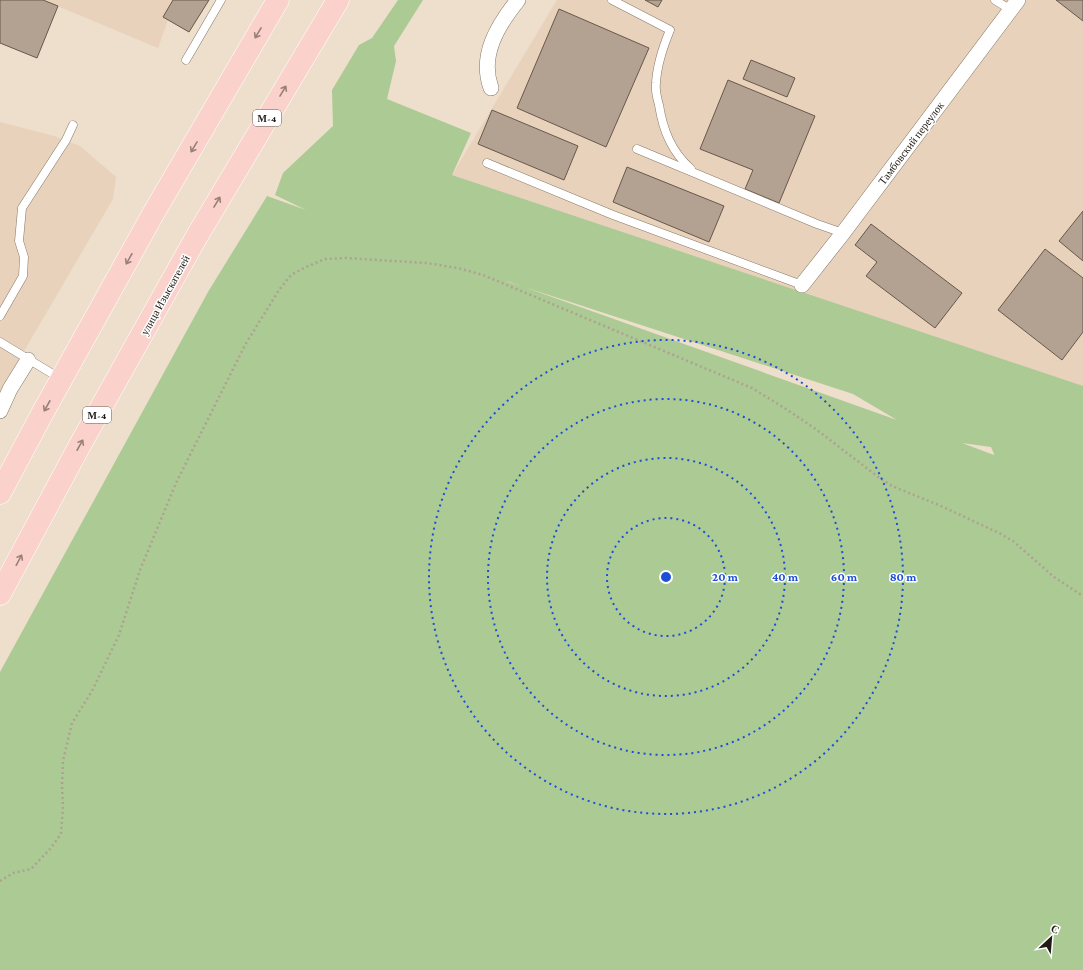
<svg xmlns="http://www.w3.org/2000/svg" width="1083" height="970" viewBox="0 0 1083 970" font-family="'Crimson Pro',serif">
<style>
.built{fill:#e8d2bb}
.green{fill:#acca93;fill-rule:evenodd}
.building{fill:#b3a192;stroke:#68584b}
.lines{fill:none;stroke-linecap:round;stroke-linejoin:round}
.service-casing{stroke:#867868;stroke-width:9}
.minor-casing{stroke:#867868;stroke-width:16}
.trunk-casing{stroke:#fff;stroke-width:23}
.path{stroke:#aea193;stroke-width:2.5;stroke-dasharray:2 3;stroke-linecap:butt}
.service{stroke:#fff;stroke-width:8}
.minor{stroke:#fff;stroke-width:15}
.trunk{stroke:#fbd2cb;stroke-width:22}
.oneway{stroke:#998079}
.ring{fill:none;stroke:#1d4ed8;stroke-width:2;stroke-dasharray:2 4}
.labels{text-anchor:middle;stroke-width:3;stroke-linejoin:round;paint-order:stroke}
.shield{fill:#fff;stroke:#645f5b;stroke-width:1}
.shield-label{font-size:10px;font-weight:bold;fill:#211b15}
.street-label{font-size:11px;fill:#211b15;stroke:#fff}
.centre{fill:#1d4ed8;stroke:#fff;stroke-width:2}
.ring-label{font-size:12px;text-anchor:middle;font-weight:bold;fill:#1d4ed8;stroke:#fff;stroke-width:3;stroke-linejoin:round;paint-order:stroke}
</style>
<rect width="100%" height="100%" fill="#eedecc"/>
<g class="built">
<polygon points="43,0 209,0 189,32 168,20 158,48"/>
<polygon points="557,0 1083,0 1083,390 452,175"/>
<polygon points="0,122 54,136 80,146 116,177 113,199 0,392"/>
</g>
<path class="green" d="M398 0H423L394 46 396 61 387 99 471 133 452 175 1083 386V970H0V672L208 292 267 196 306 210 275 195 283 173 333 126 332 90 359 45 372 38ZM506 281 853 394 897 420 507 281ZM962 443 991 447 994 454V455Z"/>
<g class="building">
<polygon points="0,0 43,0 58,6 37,58 0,43"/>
<polygon points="173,0 209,0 189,32 163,17"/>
<polygon points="645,0 662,0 658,7"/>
<polygon points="1056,0 1083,0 1083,21"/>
<polygon points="559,9 649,48 606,147 517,108"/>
<polygon points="751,60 795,78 787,97 743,79"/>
<polygon points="728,80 815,116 779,203 745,189 753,170 700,149"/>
<polygon points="492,110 578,146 564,180 478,144"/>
<polygon points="627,167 724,206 709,242 613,202"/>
<polygon points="1083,211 1083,261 1059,241"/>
<polygon points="871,224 962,293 935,328 866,276 877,262 855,245"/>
<polygon points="1045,249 1083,278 1083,332 1062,360 998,310"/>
</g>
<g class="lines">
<g class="service-casing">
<g id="service">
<path d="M612 0 670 30C663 47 657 65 656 83 655 90 657 98 659 105 663 130 671 151 691 169"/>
<polyline points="995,0 1011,10"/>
<polyline points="186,60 221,0"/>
<polyline points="637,149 817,224 843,233"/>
<polyline points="487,163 613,215 802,285"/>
<polyline points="0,316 23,276 24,257 19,241 22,208 66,140 73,125"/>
<polyline points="0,342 61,379"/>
</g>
</g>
<g class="minor-casing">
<g id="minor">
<path d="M491 88C479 55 498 25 518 0"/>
<polyline points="802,285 843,233 1018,0"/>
<polyline points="0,411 10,389 28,360"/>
</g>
</g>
<g class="trunk-casing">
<g id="trunk">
<polyline points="0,493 42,414 153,214 278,0"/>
<polyline points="0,594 80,445 197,236 338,0"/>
</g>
</g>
<polyline class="path" points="0,881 13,873 31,869 50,849 61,834 63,807 62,786 63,761 72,723 92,691 119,635 140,570 176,483 245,345 279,290 291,275 304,268 325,259 345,258 426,263 458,268 483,275 752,388 786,409 817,430 877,476 892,486 941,506 999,533 1013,541 1054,577 1083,596"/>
<use href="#service" class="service"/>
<use href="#minor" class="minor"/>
<use href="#trunk" class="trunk"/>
</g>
<defs><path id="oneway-shaft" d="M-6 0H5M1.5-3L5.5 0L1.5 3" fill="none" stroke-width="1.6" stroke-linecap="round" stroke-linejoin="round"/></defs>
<g class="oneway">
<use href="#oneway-shaft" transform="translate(258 33) rotate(121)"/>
<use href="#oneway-shaft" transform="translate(283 91) rotate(-59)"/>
<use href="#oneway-shaft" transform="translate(194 147) rotate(121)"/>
<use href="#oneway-shaft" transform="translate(217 202) rotate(-59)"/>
<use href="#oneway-shaft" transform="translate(129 259) rotate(119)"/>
<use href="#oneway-shaft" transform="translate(47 406) rotate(119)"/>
<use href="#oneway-shaft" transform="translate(80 445) rotate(-61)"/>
<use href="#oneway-shaft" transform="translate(19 560) rotate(-62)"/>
</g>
<g class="ring">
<circle cx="666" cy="577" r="59"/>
<circle cx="666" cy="577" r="119"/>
<circle cx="666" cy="577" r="178"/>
<circle cx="666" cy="577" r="237"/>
</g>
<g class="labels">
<g class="shield">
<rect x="253" y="110" width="28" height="16" rx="3"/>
<rect x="83" y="407" width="28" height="16" rx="3"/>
</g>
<g class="shield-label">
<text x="267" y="122">М-4</text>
<text x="97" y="419">М-4</text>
</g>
<g class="street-label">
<text transform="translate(911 143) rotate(-53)" y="4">Тамбовский переулок</text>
<text transform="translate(165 295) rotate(-61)" y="4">улица Изыскателей</text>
</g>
</g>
<circle cx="666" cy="577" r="6" class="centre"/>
<g class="ring-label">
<text x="725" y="581">20 m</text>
<text x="785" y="581">40 m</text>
<text x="844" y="581">60 m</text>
<text x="903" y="581">80 m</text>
</g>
<g transform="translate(1051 938) rotate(26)" stroke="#ffffff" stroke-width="3" paint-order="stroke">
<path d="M0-3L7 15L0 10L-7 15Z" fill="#211b15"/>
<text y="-6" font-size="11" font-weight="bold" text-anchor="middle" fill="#211b15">С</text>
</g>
</svg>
